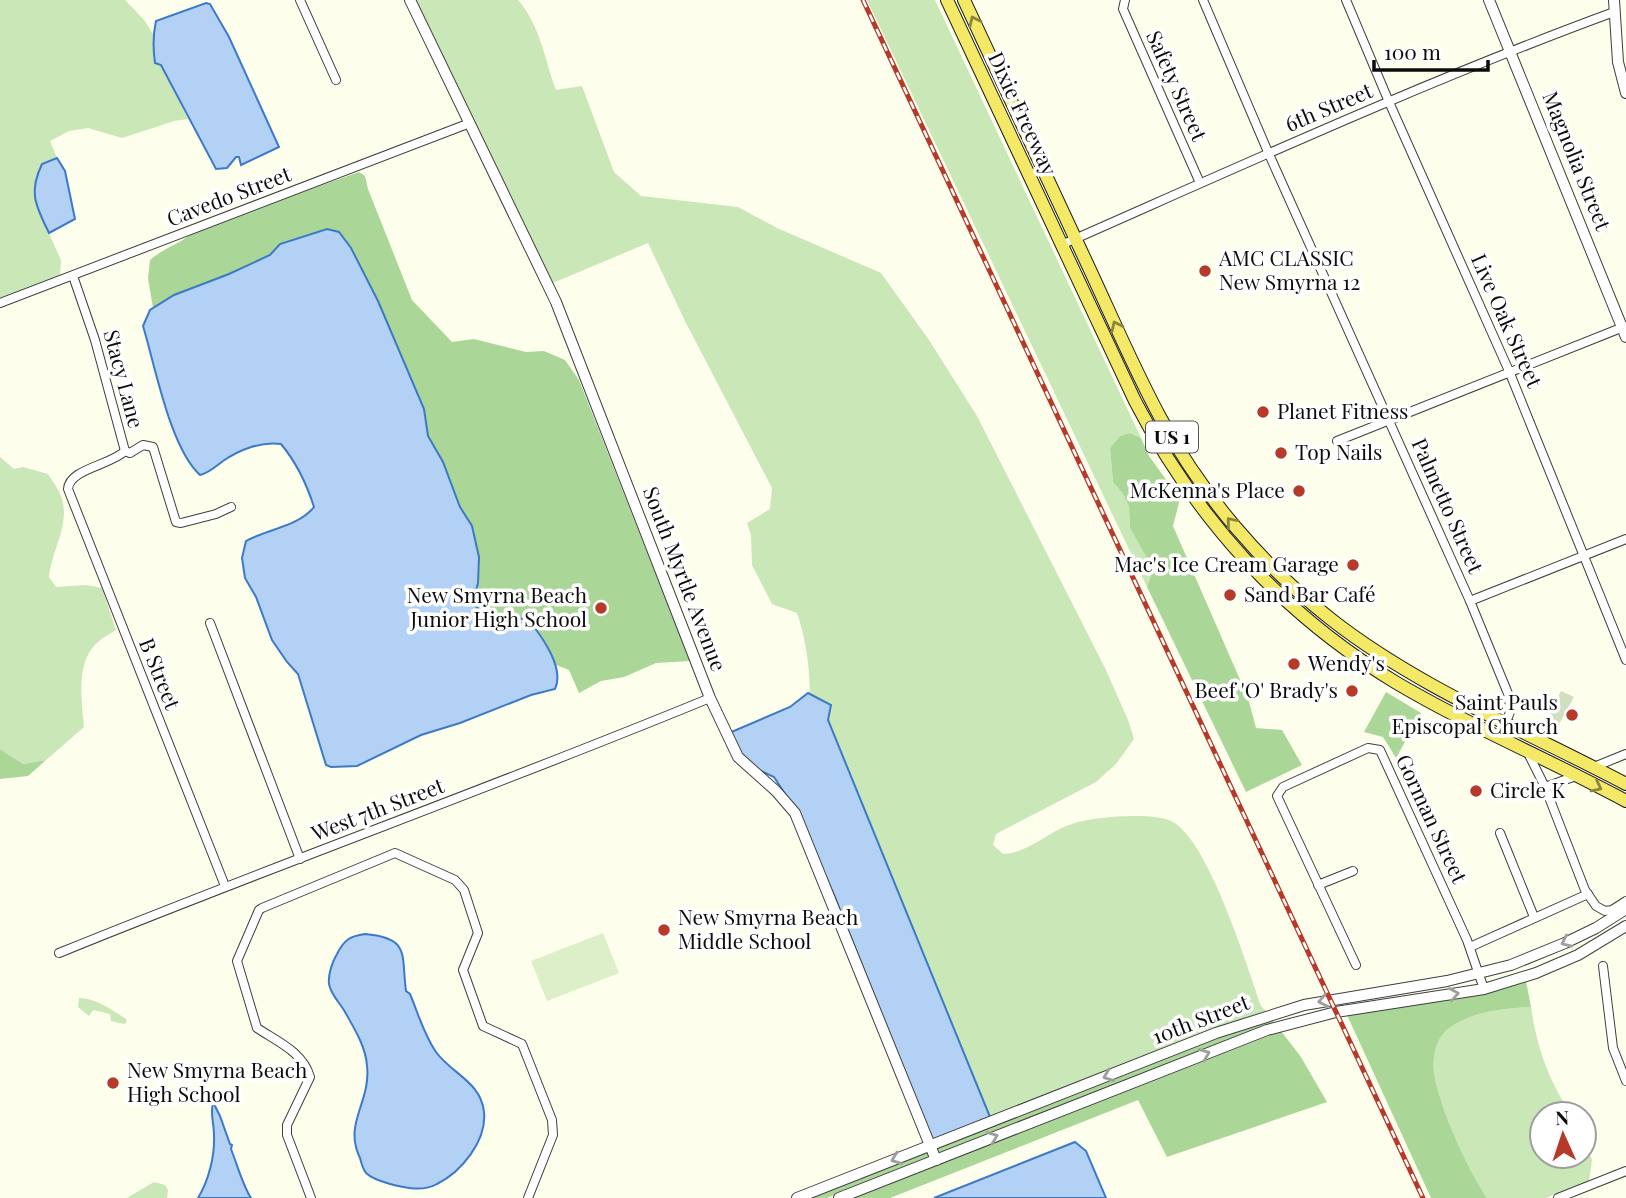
<svg xmlns="http://www.w3.org/2000/svg" width="1626" height="1198" viewBox="0 0 1626 1198" font-family="'Playfair Display',serif">
<style>
.green{fill:#c9e7b7}
.forest{fill:#aad797}
.cemetery{fill:#cfdfbf}
.pitch{fill:#dcefc9}
.water{fill:#b3d1f4;stroke:#3c7ac8;stroke-width:2}
.lines{fill:none;stroke-linecap:round;stroke-linejoin:round}
.minor-casing{stroke:#3f3f3f;stroke-width:10}
.tertiary-casing{stroke:#3f3f3f;stroke-width:12}
.primary-casing{stroke:#1d1d1d;stroke-width:14}
.minor{stroke:#fff;stroke-width:8}
.tertiary{stroke:#fff;stroke-width:10}
.primary{stroke:#f4e867;stroke-width:12}
.rail-casing{stroke:#b73929;stroke-width:5}
.rail{stroke:#fff;stroke-width:2.5;stroke-dasharray:8;stroke-linecap:butt}
.oneway{stroke:#8c853e}
.oneway2{stroke:#9e9e9e}
.poi-dot{fill:#b73929;stroke:#fff;stroke-width:2.5}
.labels{text-anchor:middle;stroke-width:7;stroke-linejoin:round;paint-order:stroke}
.shield{fill:#fff;stroke:#555;stroke-width:2}
.shield-label{font-size:19px;font-weight:bold;fill:#0c0c0c}
.street-label{font-size:21px;fill:#0c0c0c;stroke:#fff}
.poi-label{font-size:21px;fill:#0c0c0c;stroke:#fff;text-anchor:start}
</style>
<rect width="100%" height="100%" fill="#fefeec"/>
<g class="green">
<path d="M0 0H125L144 20 155 37 154 56 161 65 188 119 174 121 122 138 88 128 69 131 50 141 57 158 42 164 37 208 61 260 60 276C41 292 26 300 0 299Z"/>
<path d="M410 0H518C541 27 544 58 556 90L582 86 614 172 641 196 738 207 777 228 881 273 929 340 977 416 1105 668 1128 720 1134 739 1116 764 1096 782 996 834 993 845 1003 854C1030 853 1049 830 1075 823 1096 817 1151 812 1171 821 1208 838 1247 966 1261 1006L1266 1011 1215 1029 990 1117 828 720 831 705 808 693 810 691C809 664 806 639 797 613L772 604 752 565 751 535 747 523 770 509 772 488 686 323 648 243 548 285Z"/>
<polygon points="867,0 935,0 1141,438 1130,433 1120,436 1110,448 1113,482 1123,494 1129,507 1130,528 1153,569 1147,587"/>
<path d="M0 457 14 469 23 467 48 474C53 482 60 491 62 499 70 526 51 551 49 577L56 587 86 585 102 588 116 630C110 634 103 637 98 642 75 661 82 702 84 727L46 760 23 764 0 749Z"/>
<path d="M79 998C96 998 112 1010 126 1019L127 1022 124 1024 111 1021 110 1014 93 1010 89 1016 78 1007Z"/>
<path d="M1531 1007C1537 1048 1548 1079 1571 1114H1542V1156H1584V1138L1592 1160 1589 1181 1546 1198H1487C1467 1168 1440 1109 1434 1073 1432 1058 1436 1038 1448 1029 1472 1011 1503 1009 1531 1007Z"/>
<polygon points="154,1182 165,1185 168,1190 167,1198 127,1198"/>
</g>
<g class="forest">
<path d="M359 172 365 176 368 189 412 300 452 342 474 339 526 352 544 351 565 360 579 380 690 661 656 663 624 677 601 681 579 693 569 670 554 664 541 636 509 616C491 619 483 618 473 602L478 583 479 557 472 526 460 507 443 462 428 436 424 409 378 301 351 248 326 229 280 244 270 255 229 274 174 295 153 308 148 278 150 260C165 247 183 243 197 229Z"/>
<polygon points="1130,433 1141,438 1149,456 1180,499 1173,526 1248,698 1256,728 1282,730 1302,765 1246,792 1147,587 1153,569 1130,528 1129,507 1123,494 1113,482 1110,448 1120,436"/>
<polygon points="1386,692 1421,713 1396,758 1383,737 1364,732"/>
<polygon points="0,749 23,764 46,760 28,776 0,779"/>
<path d="M1526 981 1531 1007C1503 1009 1472 1011 1448 1029 1436 1038 1432 1058 1434 1073 1440 1109 1467 1168 1487 1198H1431L1347 1015 1482 995Z"/>
<polygon points="1271,1019 1275,1023 1075,1099 938,1154 936,1148 1218,1037"/>
<polygon points="1281,1031 1301,1057 1327,1102 1167,1157 1138,1100 890,1198 851,1198"/>
<polygon points="928,1151 931,1157 827,1198 809,1198"/>
</g>
<polygon class="cemetery" points="1561,691 1574,697 1559,724 1547,719"/>
<polygon class="pitch" points="603,933 619,973 547,1001 531,961"/>
<g class="water">
<path d="M206 3 210 4 229 37 279 147 241 165 239 157H236L227 168 216 169 161 65 155 63C153 49 153 34 156 21Z"/>
<path d="M57 158 65 171 75 219 49 233C36 206 28 193 42 164Z"/>
<path d="M327 229 339 232 351 248 378 301 424 409 428 436 443 462 460 507 472 526 479 557 478 583 473 602C487 624 492 615 512 617 518 618 523 619 529 620 542 637 565 668 555 689L531 695 460 723 421 735 357 766 331 767 326 765 298 674 287 662 272 640 256 597 245 578 242 558 246 541C267 529 298 527 314 507 307 485 296 462 281 444 261 441 239 450 223 461 215 467 209 473 200 475 170 448 155 365 143 326L150 310 174 295 229 274 270 255 280 244Z"/>
<polygon points="808,693 831,705 828,720 990,1117 932,1140 834,895 787,797 774,777 757,769 740,754 729,733 790,707"/>
<path d="M365 934C411 938 401 955 406 991L410 994C418 1013 424 1035 436 1052 452 1074 481 1082 484 1112 487 1141 461 1172 437 1184 423 1192 405 1188 390 1184 383 1182 371 1178 366 1173 363 1169 361 1162 360 1158 343 1123 371 1103 367 1066 366 1047 354 1028 345 1012 340 1003 331 995 329 984 328 975 332 962 337 954 344 940 350 936 365 934Z"/>
<path d="M213 1102 220 1116 230 1144 232 1145 231 1149C237 1164 243 1186 251 1198H198C209 1180 215 1155 214 1135 214 1123 210 1114 213 1102Z"/>
<polygon points="1075,1142 1086,1151 1106,1198 934,1198"/>
</g>
<g class="lines">
<g class="minor-casing">
<g id="minor">
<polyline points="300,0 336,80"/>
<polyline points="1125,0 1123,9 1200,183"/>
<polyline points="1203,0 1268,152 1470,601 1509,696 1510,712 1506,722"/>
<polyline points="1346,0 1389,102 1509,371 1626,660"/>
<path d="M1061 245C1245 164 1426 81 1614 12"/>
<polyline points="73,276 95,340 125,451 130,453 143,445 153,447 176,522 181,523 216,514 231,507"/>
<polyline points="0,303 470,123"/>
<polyline points="1337,441 1626,326"/>
<path d="M125 451C111 465 69 469 68 489L225 886"/>
<polyline points="1470,601 1626,539"/>
<polyline points="210,623 300,859"/>
<polyline points="1528,753 1545,787 1585,890 1596,906 1605,911 1612,910 1626,901"/>
<polyline points="1594,767 1626,754"/>
<polyline points="1545,787 1576,776"/>
<polyline points="1500,833 1534,917"/>
<polyline points="1318,885 1353,871"/>
<polyline points="1470,947 1588,894"/>
<path d="M59 953C275 865 494 787 710 698"/>
<polyline points="1356,965 1277,796 1283,787 1368,748 1380,750 1467,940 1484,989"/>
<polyline points="1603,966 1613,1048 1626,1081"/>
<path d="M311 1198 287 1135V1125L310 1077C303 1052 278 1042 257 1028L237 961 259 910 262 908 395 853 455 880 464 890 478 933 463 970 483 1026 522 1044 552 1120 553 1135 528 1198"/>
<polyline points="1558,1198 1626,1171"/>
</g>
</g>
<g class="tertiary-casing">
<g id="tertiary">
<polyline points="410,0 556,302 710,698 738,757 776,791 795,813 936,1160"/>
<polyline points="1489,0 1626,337"/>
<polyline points="1614,0 1618,62 1626,93"/>
<polyline points="797,1198 1216,1033 1304,1005 1447,981 1511,965 1565,943 1596,928 1626,909"/>
<polyline points="839,1198 1267,1030 1336,1012 1484,989 1536,973 1578,955 1626,926"/>
</g>
</g>
<g class="primary-casing">
<g id="primary">
<path d="M947 0 1135 401C1195 517 1282 614 1395 682 1469 726 1550 760 1626 801"/>
<path d="M964 0C1004 86 1044 171 1084 257 1109 310 1132 365 1160 417 1202 495 1262 565 1332 620 1419 688 1528 732 1626 784"/>
</g>
</g>
<use href="#minor" class="minor"/>
<use href="#tertiary" class="tertiary"/>
<use href="#primary" class="primary"/>
<g class="rail-casing">
<polyline id="rail" points="863,0 1423,1198"/>
</g>
<use href="#rail" class="rail"/>
</g>
<defs><path id="oneway-chevron" d="M-2-3.5L2.5 0L-2 3.5" fill="none" stroke-width="1.6" stroke-linecap="round" stroke-linejoin="round" transform="scale(1.75)"/></defs>
<g class="oneway">
<use href="#oneway-chevron" transform="translate(974 21) rotate(-115)"/>
<use href="#oneway-chevron" transform="translate(1116 326) rotate(-115)"/>
<use href="#oneway-chevron" transform="translate(1231 522) rotate(-130)"/>
<use href="#oneway-chevron" transform="translate(1597 787) rotate(27)"/>
</g>
<g class="oneway2">
<use href="#oneway-chevron" transform="translate(1566 942) rotate(155)"/>
<use href="#oneway-chevron" transform="translate(1454 994) rotate(-9)"/>
<use href="#oneway-chevron" transform="translate(1323 1001) rotate(168)"/>
<use href="#oneway-chevron" transform="translate(1205 1054) rotate(-21)"/>
<use href="#oneway-chevron" transform="translate(1108 1076) rotate(159)"/>
<use href="#oneway-chevron" transform="translate(993 1137) rotate(-21)"/>
<use href="#oneway-chevron" transform="translate(896 1159) rotate(159)"/>
</g>
<g class="poi-dot">
<circle cx="1205" cy="271" r="7"/>
<circle cx="1263" cy="412" r="7"/>
<circle cx="1281" cy="453" r="7"/>
<circle cx="1299" cy="491" r="7"/>
<circle cx="1353" cy="565" r="7"/>
<circle cx="1230" cy="595" r="7"/>
<circle cx="601" cy="608" r="7"/>
<circle cx="1294" cy="664" r="7"/>
<circle cx="1352" cy="691" r="7"/>
<circle cx="1572" cy="715" r="7"/>
<circle cx="1476" cy="791" r="7"/>
<circle cx="664" cy="930" r="7"/>
<circle cx="113" cy="1083" r="7"/>
</g>
<g class="labels">
<rect class="shield" x="1146" y="421.5" width="52" height="31" rx="5"/>
<g class="shield-label">
<text x="1172" y="444">US 1</text>
</g>
<g class="street-label">
<text transform="translate(1176 86) rotate(66)" y="7">Safety Street</text>
<text transform="translate(1329 108) rotate(-23)" y="7">6th Street</text>
<text transform="translate(1022 114) rotate(65)" y="7">Dixie Freeway</text>
<text transform="translate(1576 161) rotate(68)" y="7">Magnolia Street</text>
<text transform="translate(229 197) rotate(-21)" y="7">Cavedo Street</text>
<text transform="translate(1506 321) rotate(66)" y="7">Live Oak Street</text>
<text transform="translate(123 379) rotate(75)" y="7">Stacy Lane</text>
<text transform="translate(1447 506) rotate(66)" y="7">Palmetto Street</text>
<text transform="translate(684 579) rotate(69)" y="7">South Myrtle Avenue</text>
<text transform="translate(159 674) rotate(68)" y="7">B Street</text>
<text transform="translate(378 810) rotate(-21)" y="7">West 7th Street</text>
<text transform="translate(1431 819) rotate(65)" y="7">Gorman Street</text>
<text transform="translate(1201 1020) rotate(-21)" y="7">10th Street</text>
</g>
<g class="poi-label">
<text x="1219" y="266">AMC CLASSIC<tspan x="1219" dy="24">New Smyrna 12</tspan></text>
<text x="1277" y="419">Planet Fitness</text>
<text x="1295" y="460">Top Nails</text>
<text x="1285" y="498" text-anchor="end">McKenna's Place</text>
<text x="1339" y="572" text-anchor="end">Mac's Ice Cream Garage</text>
<text x="1244" y="602">Sand Bar Café</text>
<text x="587" y="603" text-anchor="end">New Smyrna Beach<tspan x="587" dy="24">Junior High School</tspan></text>
<text x="1308" y="671">Wendy's</text>
<text x="1338" y="698" text-anchor="end">Beef 'O' Brady's</text>
<text x="1558" y="710" text-anchor="end">Saint Pauls<tspan x="1558" dy="24">Episcopal Church</tspan></text>
<text x="1490" y="798">Circle K</text>
<text x="678" y="925">New Smyrna Beach<tspan x="678" dy="24">Middle School</tspan></text>
<text x="127" y="1078">New Smyrna Beach<tspan x="127" dy="24">High School</tspan></text>
</g>
</g>
<g transform="translate(1563 1135) rotate(357)"><circle r="33" fill="#ffffff" stroke="#9e9e9e" stroke-width="2"/>
<path d="M0-5L12 26L0 18L-12 26Z" fill="#b73929"/>
<text y="-10" font-size="19" font-weight="bold" text-anchor="middle" fill="#0c0c0c">N</text>
</g>
<path d="M1374 60v10h114v-10" fill="none" stroke="#0c0c0c" stroke-width="3.5"/>
<text x="1384" y="60" font-size="21" fill="#0c0c0c" stroke="#ffffff" stroke-width="5" paint-order="stroke">100 m</text>
</svg>
